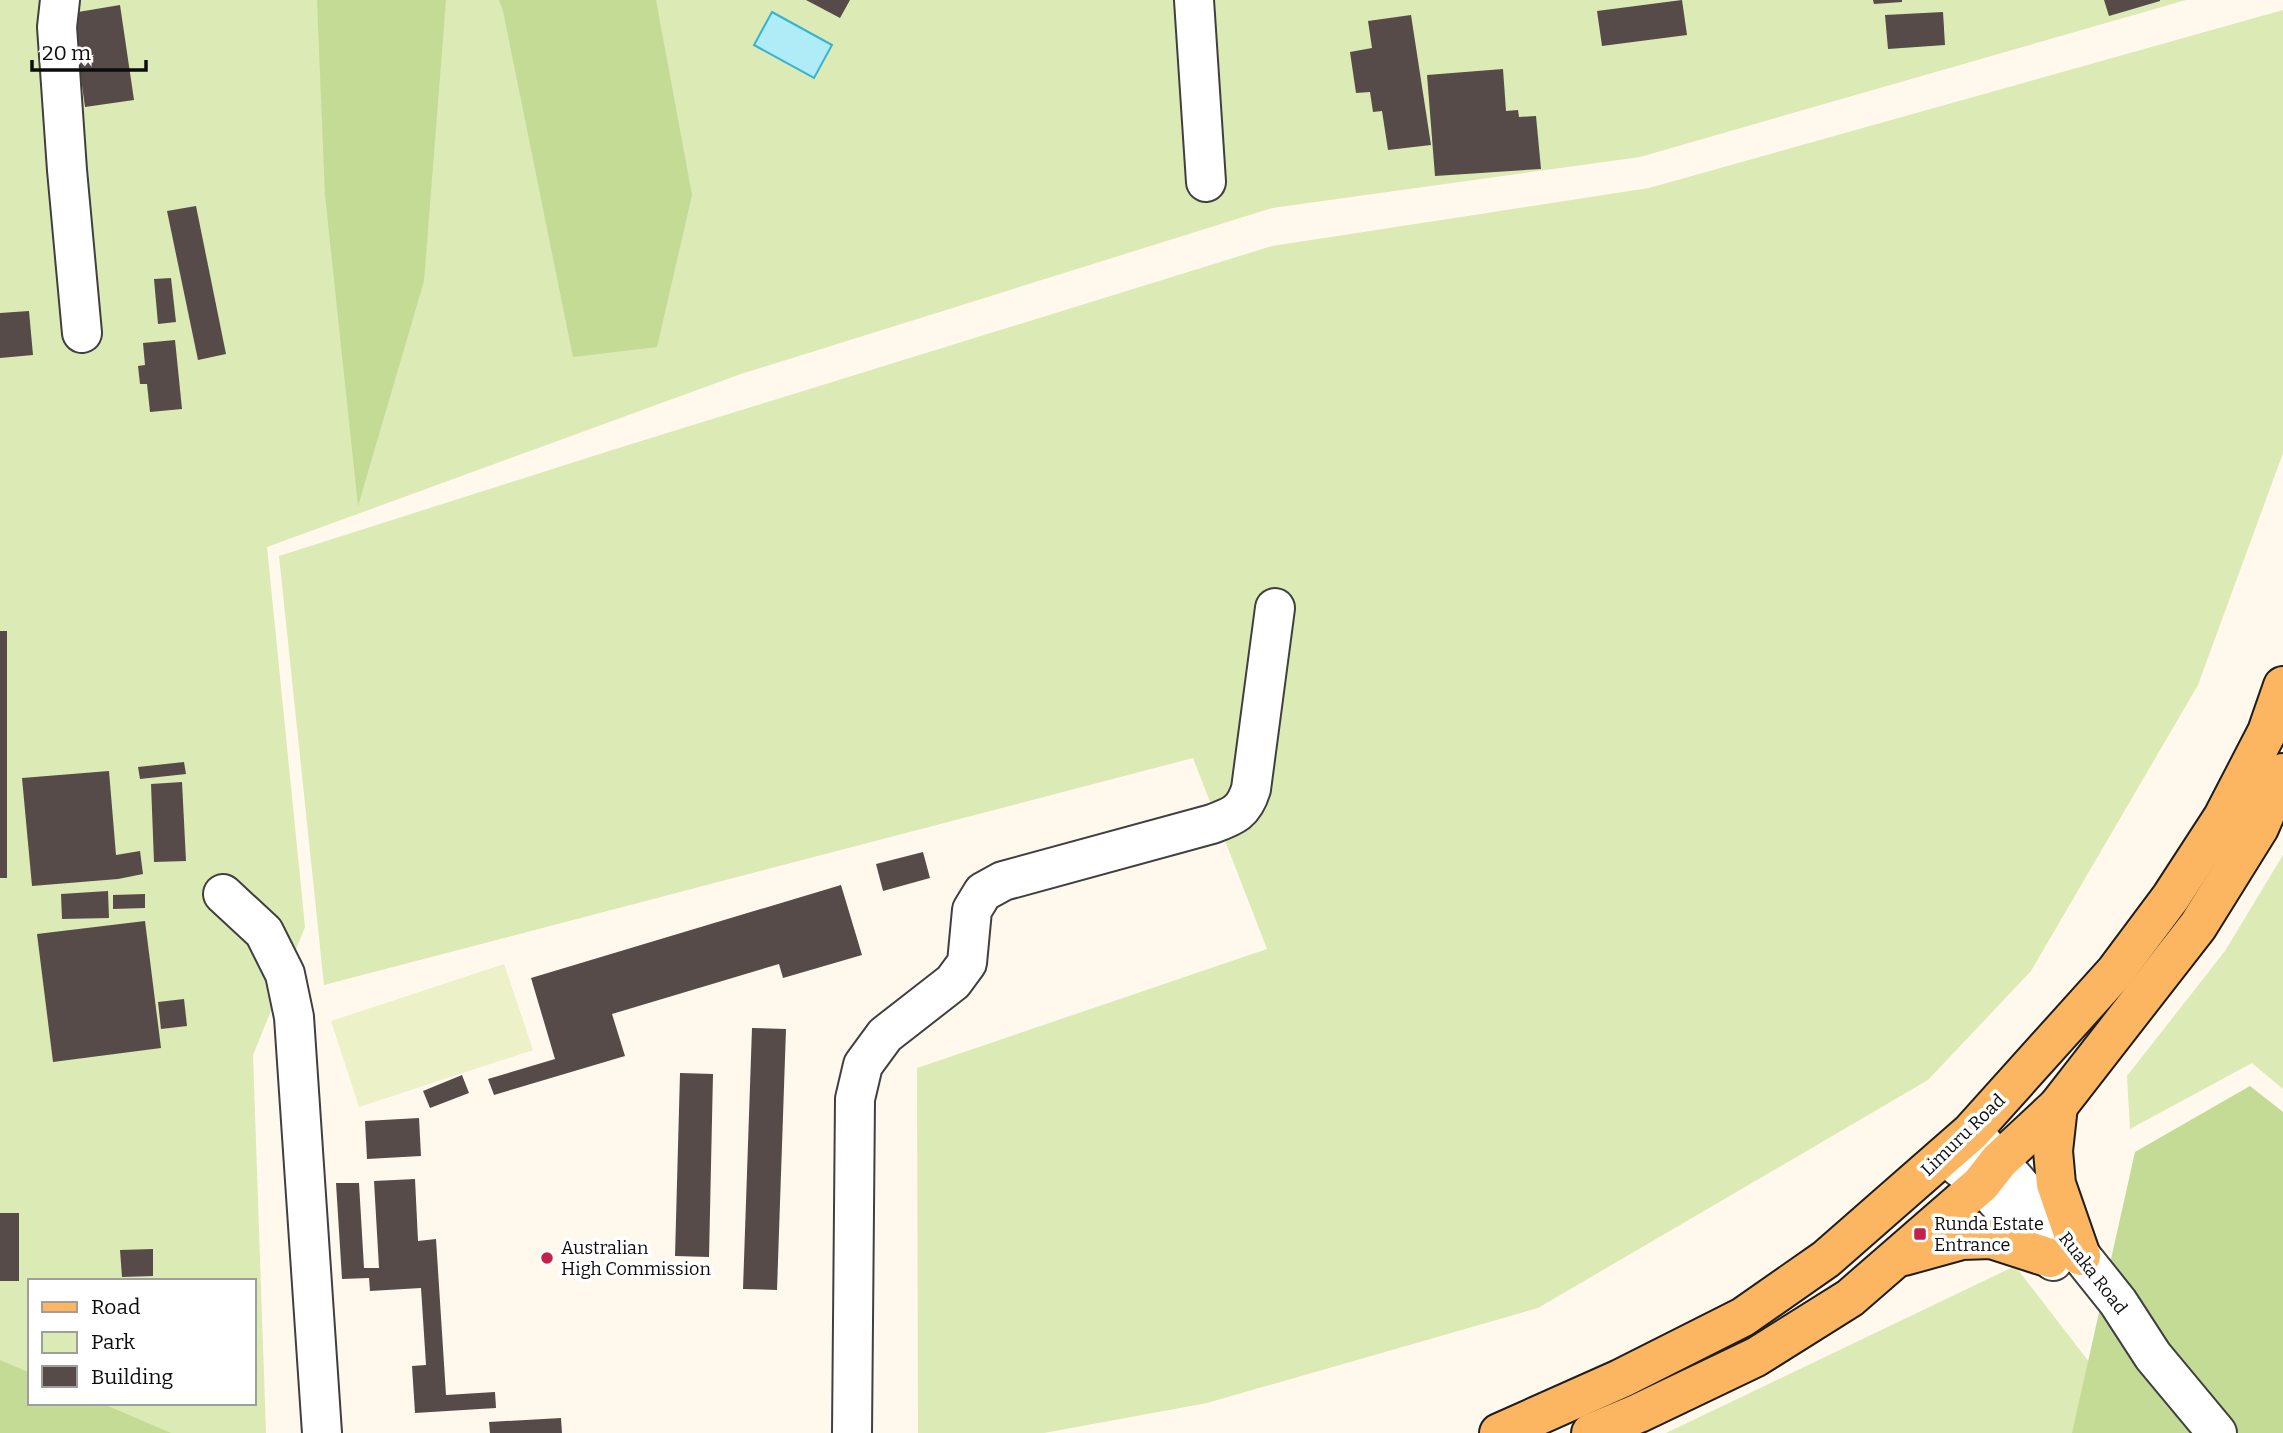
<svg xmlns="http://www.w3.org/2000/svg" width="2283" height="1433" viewBox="0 0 2283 1433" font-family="Bitter,serif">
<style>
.green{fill:#dceab5;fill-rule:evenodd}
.forest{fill:#c3db94}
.pitch{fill:#ecf1c8}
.water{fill:#b0ecf8;stroke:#35b4d1;stroke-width:2}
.building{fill:#564b49}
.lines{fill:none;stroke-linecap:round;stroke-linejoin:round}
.minor-casing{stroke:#404040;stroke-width:42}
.major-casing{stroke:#1e1e1e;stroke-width:42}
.minor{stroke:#fff;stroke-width:38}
.major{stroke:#fcb560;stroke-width:38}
.poi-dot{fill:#c1214a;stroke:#fff;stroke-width:2.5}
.labels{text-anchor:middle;stroke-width:7;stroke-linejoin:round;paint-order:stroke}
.street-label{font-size:18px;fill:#0d0d0d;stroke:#fff}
.poi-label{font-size:18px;fill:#0d0d0d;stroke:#fff;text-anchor:start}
</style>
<rect width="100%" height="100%" fill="#fff8ed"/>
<g class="green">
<path d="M0 0H2186L1640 157 1272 208 741 374 267 547 305 927 253 1055 266 1433H0ZM30 1281H254V1403H30Z"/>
<polygon points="2283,10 2283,453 2198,685 2031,971 1928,1080 1538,1308 1207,1403 1044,1433 918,1433 917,1068 1267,949 1193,758 324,985 279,556 609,451 1272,246 1649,188"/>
<polygon points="2283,855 2283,1089 2252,1063 2130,1129 2127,1076 2225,951"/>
<polygon points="2015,1266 2144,1433 1666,1433"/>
</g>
<g class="forest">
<polygon points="317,0 446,0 424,281 358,506 325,195"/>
<polygon points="499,0 656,0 692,195 657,347 573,357 503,11"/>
<polygon points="2250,1086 2283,1112 2283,1433 2072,1433 2135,1152"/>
<polygon points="0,1360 30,1373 30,1403 101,1403 171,1433 0,1433"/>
</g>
<polygon class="pitch" points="504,964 533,1050 359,1107 331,1021"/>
<polygon class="water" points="772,12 832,45 814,78 754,45"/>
<g class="building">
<polygon points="806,0 850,0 840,18"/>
<polygon points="1682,0 1687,35 1602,46 1597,11"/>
<polygon points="1873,0 1902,0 1902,2 1874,4"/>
<polygon points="2104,0 2160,0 2160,1 2109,16"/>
<polygon points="120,5 134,100 85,107 72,13"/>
<polygon points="1943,12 1945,45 1888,49 1885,15"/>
<polygon points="1411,15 1431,145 1388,150 1382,111 1373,112 1370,92 1356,93 1350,52 1372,48 1368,21"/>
<polygon points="1503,69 1506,111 1518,110 1519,117 1536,116 1541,169 1435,176 1427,75"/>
<polygon points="196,206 226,354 198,360 167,211"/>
<polygon points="171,278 176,322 158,324 154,279"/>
<polygon points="29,311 33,355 0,358 0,313"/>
<polygon points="175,340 182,409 150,412 147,384 140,384 138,366 145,365 143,343"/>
<rect x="0" y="631" width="7" height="247"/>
<polygon points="184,762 186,774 140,779 138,767"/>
<polygon points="109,771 116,855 140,851 143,874 118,879 32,886 22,778"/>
<polygon points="182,782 186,861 154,862 151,784"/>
<polygon points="923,852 930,878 883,891 876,864"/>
<polygon points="841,885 862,955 783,978 779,964 612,1014 625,1056 494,1095 488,1079 555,1059 531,978"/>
<polygon points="108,891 109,918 62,919 61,894"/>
<polygon points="145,894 145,908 113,909 113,895"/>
<polygon points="145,921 161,1048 53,1062 37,934"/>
<polygon points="184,999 187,1026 161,1029 158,1002"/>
<polygon points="752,1028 786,1029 777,1290 743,1289"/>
<polygon points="680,1073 713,1074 709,1257 675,1256"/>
<polygon points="462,1075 469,1093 430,1108 423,1091"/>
<polygon points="419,1118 421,1156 367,1159 365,1121"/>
<polygon points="415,1179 418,1241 436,1239 446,1395 495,1392 496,1408 415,1413 412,1366 426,1365 421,1288 370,1291 369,1278 342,1279 336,1183 359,1183 364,1268 379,1268 374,1181"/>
<rect x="0" y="1213" width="19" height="68"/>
<polygon points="153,1249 153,1276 122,1277 120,1250"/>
<polygon points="561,1418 562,1433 490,1433 489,1422"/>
</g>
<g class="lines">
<g class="minor-casing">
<g id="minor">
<polyline points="60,0 57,27 67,170 82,333"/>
<polyline points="1194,0 1206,182"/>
<polyline points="223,894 264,932 285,974 294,1017 322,1433"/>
<polyline points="1976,1136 1999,1161 2074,1247 2118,1302 2153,1356 2217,1433"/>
<polyline points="1945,1156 1981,1184 2053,1261"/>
<path d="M852 1433 855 1099 863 1065 885 1035 953 982 967 963 972 910 983 892 1003 881 1212 824C1234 816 1244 812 1251 789L1275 608"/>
</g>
</g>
<g class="major-casing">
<g id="major">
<polyline points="2058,1106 2053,1151 2056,1184 2081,1256"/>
<polyline points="1904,1256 1962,1240 1991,1239 2050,1258"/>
<polyline points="1499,1433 1620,1379 1743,1317 1826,1259 1971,1132 2115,972 2171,897 2223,817 2267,732 2283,686"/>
<polyline points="1591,1433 1639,1413 1756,1357 1850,1298 1981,1184 1999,1161 2058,1106 2198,926 2259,828 2283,773"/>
</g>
</g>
<use href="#minor" class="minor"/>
<use href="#major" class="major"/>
</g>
<g class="poi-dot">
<rect x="1913" y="1227" width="14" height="14" rx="3.5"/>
<circle cx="547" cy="1258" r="7"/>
</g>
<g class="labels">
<g class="street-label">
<text transform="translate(1963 1135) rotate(-44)" y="6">Limuru Road</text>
<text transform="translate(2093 1273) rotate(52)" y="6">Ruaka Road</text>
</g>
<g class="poi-label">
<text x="1934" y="1230">Runda Estate<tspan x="1934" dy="21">Entrance</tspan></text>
<text x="561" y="1254">Australian<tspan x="561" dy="21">High Commission</tspan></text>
</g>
</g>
<rect x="28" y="1279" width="228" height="126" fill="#ffffff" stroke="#9e9e9e" stroke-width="2"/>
<rect x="42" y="1302" width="35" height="10" fill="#fcb560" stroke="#9e9e9e" stroke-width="2"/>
<text x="91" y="1314" font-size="21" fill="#0d0d0d">Road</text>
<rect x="42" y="1332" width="35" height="21" fill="#dceab5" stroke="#9e9e9e" stroke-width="2"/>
<text x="91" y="1349" font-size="21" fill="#0d0d0d">Park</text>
<rect x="42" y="1366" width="35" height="21" fill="#564b49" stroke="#9e9e9e" stroke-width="2"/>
<text x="91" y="1384" font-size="21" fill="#0d0d0d">Building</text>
<path d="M32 60v10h114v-10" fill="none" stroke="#0d0d0d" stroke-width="3.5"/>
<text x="42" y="60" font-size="21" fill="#0d0d0d" stroke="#ffffff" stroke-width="5" paint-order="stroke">20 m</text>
</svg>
